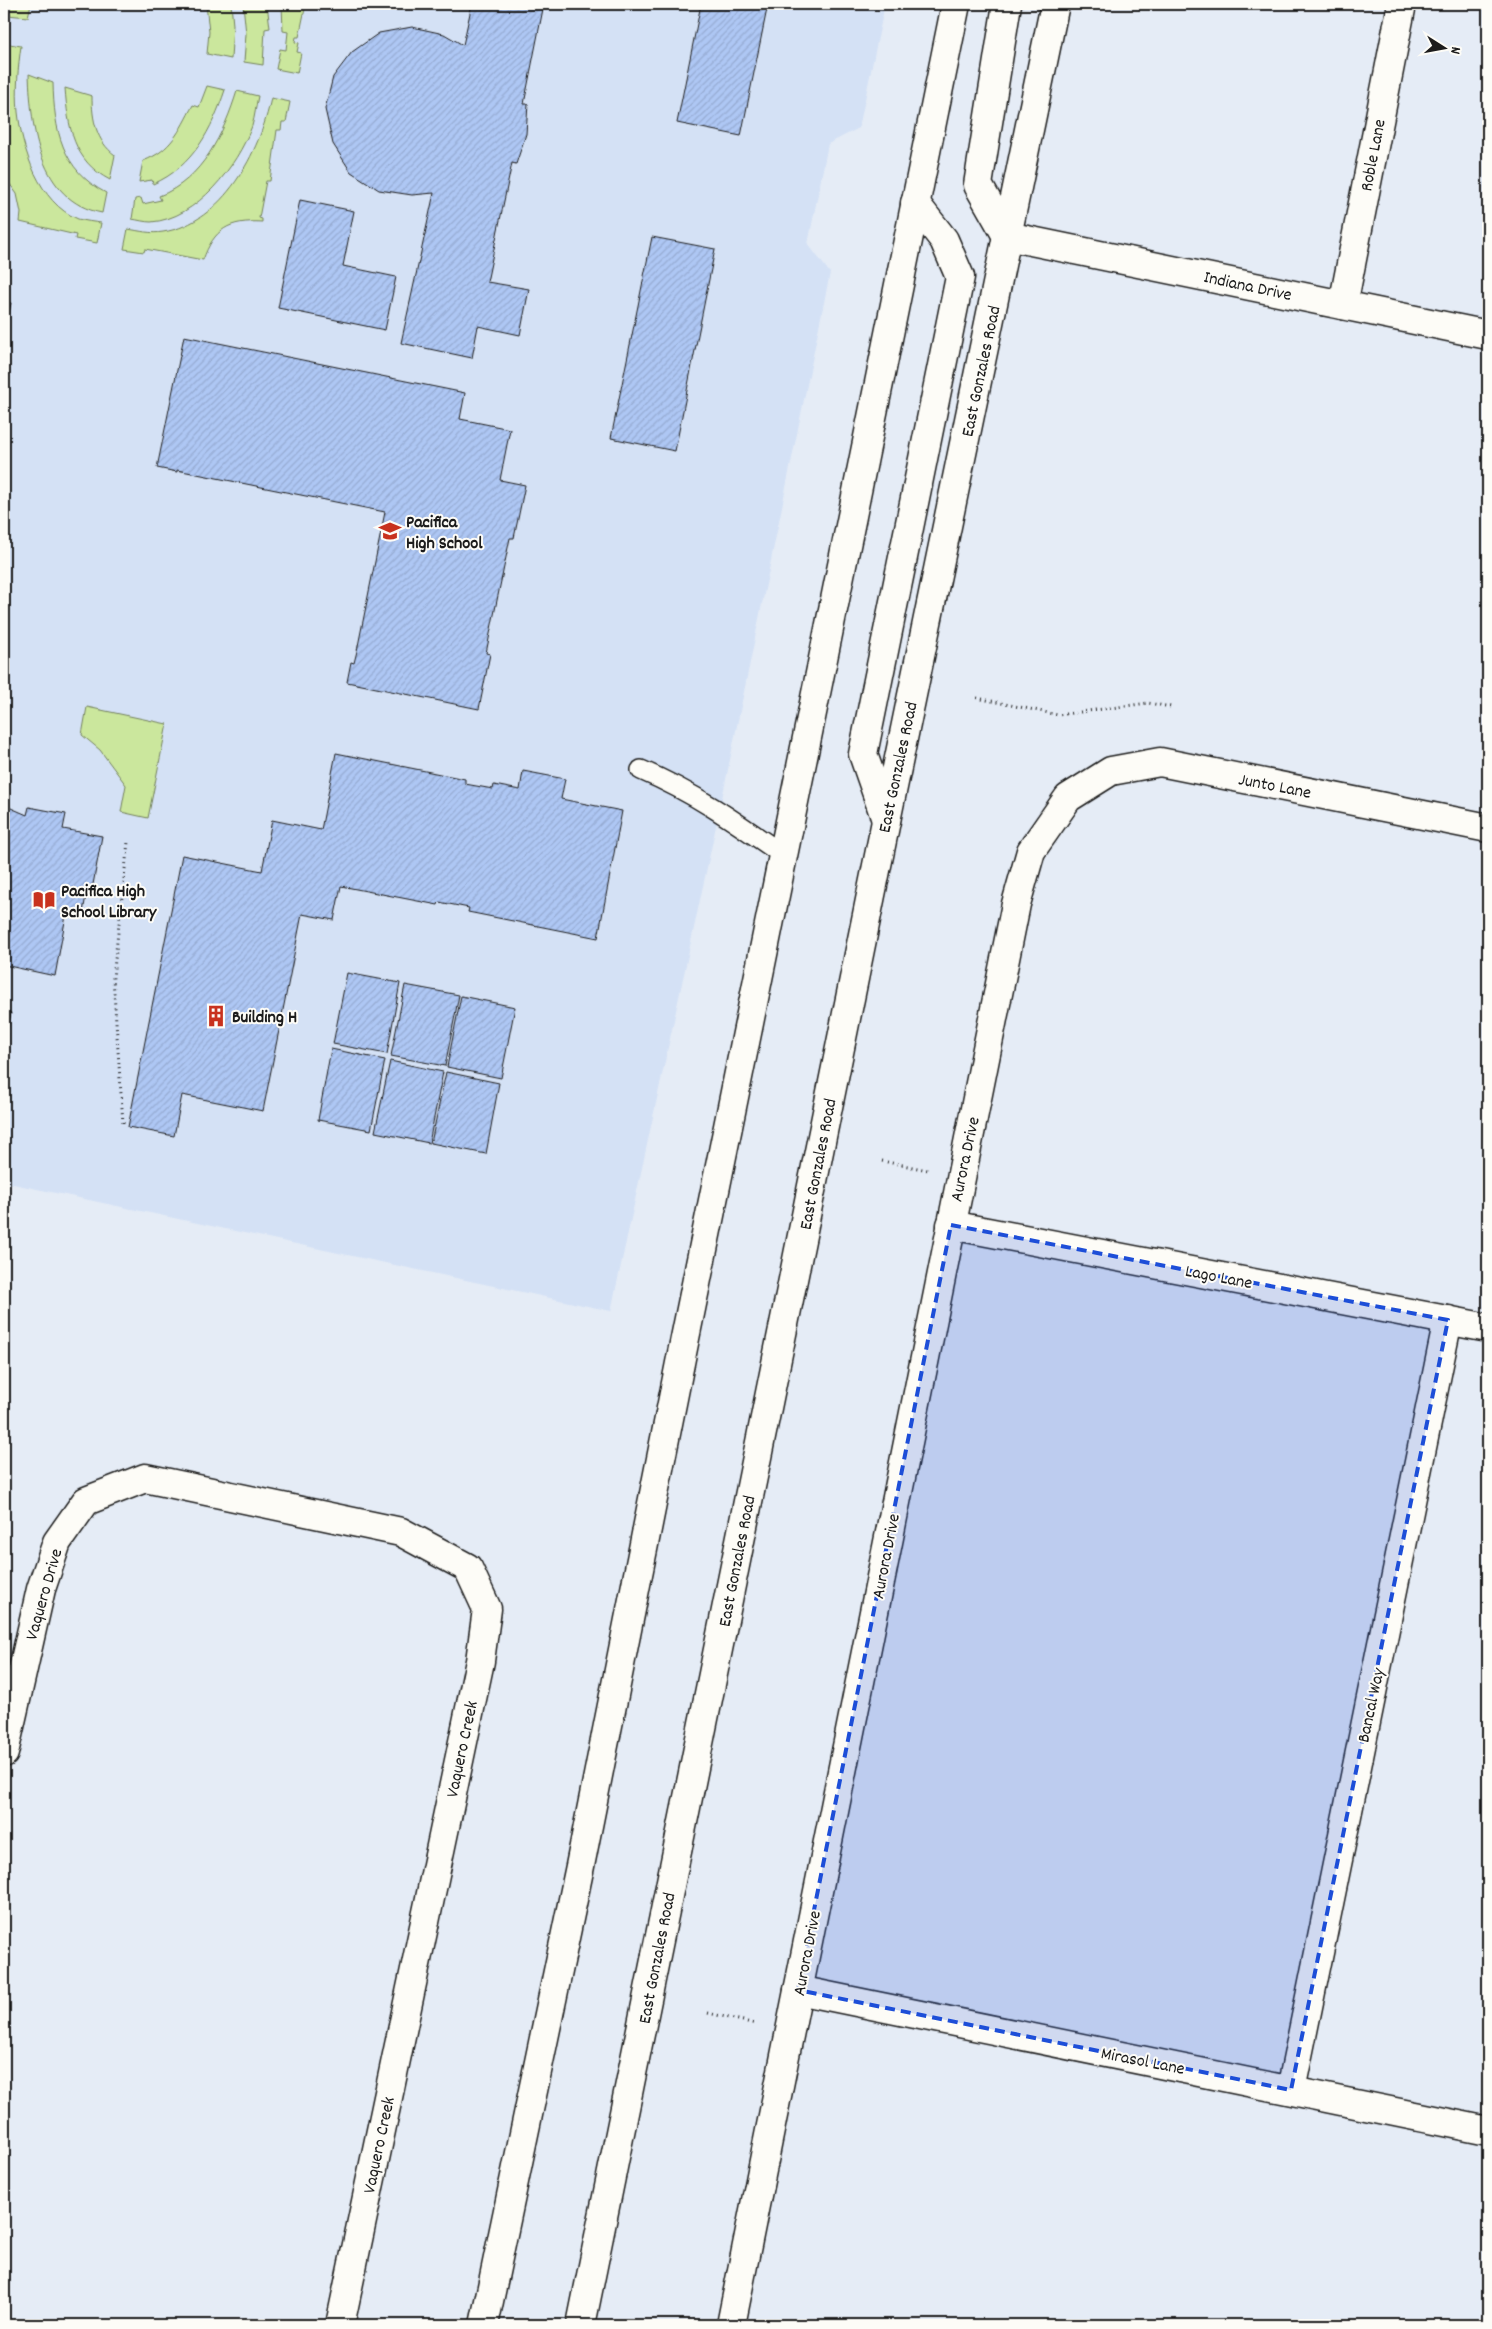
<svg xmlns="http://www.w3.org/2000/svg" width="1492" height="2329" viewBox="0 0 1492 2329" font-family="Dekko,sans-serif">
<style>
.built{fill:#d4e1f5}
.green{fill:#cbe79d;stroke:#74825c}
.building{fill:url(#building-hatch);stroke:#1c1c1c}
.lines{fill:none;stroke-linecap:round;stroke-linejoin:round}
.service-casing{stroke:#1c1c1c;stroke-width:22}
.minor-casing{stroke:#1c1c1c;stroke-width:31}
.secondary-casing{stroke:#1c1c1c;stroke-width:31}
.path{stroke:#1c1c1c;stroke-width:3;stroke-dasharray:1 4;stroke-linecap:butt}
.service{stroke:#fdfcf7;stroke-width:19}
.minor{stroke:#fdfcf7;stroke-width:28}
.secondary{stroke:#fdfcf7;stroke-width:28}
.marked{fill:#1d4ed8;fill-opacity:0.2;stroke:#1d4ed8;stroke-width:4;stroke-dasharray:10 6;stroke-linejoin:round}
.labels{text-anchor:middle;stroke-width:4;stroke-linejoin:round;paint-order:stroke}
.street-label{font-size:18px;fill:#1c1c1c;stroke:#fdfcf7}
.poi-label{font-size:18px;font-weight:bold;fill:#1c1c1c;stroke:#fdfcf7;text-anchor:start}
</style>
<defs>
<pattern id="building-hatch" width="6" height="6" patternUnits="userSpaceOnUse" patternTransform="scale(1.25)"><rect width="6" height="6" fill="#aec7f4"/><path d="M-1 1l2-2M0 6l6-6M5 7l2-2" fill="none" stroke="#95aad1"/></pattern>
</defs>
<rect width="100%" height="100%" fill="#e5ecf6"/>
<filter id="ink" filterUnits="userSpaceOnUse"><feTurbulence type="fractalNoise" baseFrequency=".02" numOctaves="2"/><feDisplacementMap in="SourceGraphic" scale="10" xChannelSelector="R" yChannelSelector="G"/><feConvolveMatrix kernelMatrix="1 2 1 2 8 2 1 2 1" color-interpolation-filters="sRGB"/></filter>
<g filter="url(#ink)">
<polygon class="built" points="4,4 885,4 859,128 828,144 808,244 830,273 724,789 611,1311 4,1182"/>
<g class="green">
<polygon points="9,4 31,4 28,17 7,15"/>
<polygon points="206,4 231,4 233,25 231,59 207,54 209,32"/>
<polygon points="243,4 267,4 270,28 265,29 263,65 244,62 246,34"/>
<polygon points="282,4 306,4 299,37 296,37 295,42 299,43 297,52 301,53 297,73 276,69 280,49 286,50 288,32 283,31"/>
<path d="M4 43 21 46C18 67 16 90 18 112 22 149 39 203 78 219 85 221 94 222 101 223L97 243 75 239 76 235 20 222 21 213 17 194 4 176Z"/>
<path d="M29 74 53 83C54 130 62 170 106 193L102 213C39 201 31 127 29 74Z"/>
<path d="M207 86 225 90C212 129 193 167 153 184L152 180 139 182 143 161C172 150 179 131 193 105L199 107Z"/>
<path d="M65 88 92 96C92 119 96 141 115 155L110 180C73 161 68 127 65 88Z"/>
<path d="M237 91 258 96C256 105 255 116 252 126 237 166 197 219 151 222 145 222 138 220 132 219L135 199 141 198 143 204 161 200 159 196C202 180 224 133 237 91Z"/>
<path d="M271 98 290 102 286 122H282L281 130H277L270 181H266L259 218 262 219V222C229 220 214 229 203 260L145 249 144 252 124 249 128 229C140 231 151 234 163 232 223 223 260 152 271 98Z"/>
<polygon points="87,707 167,724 148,818 121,812 126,785 100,750 82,735"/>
</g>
<g class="building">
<polygon points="472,4 544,4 524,104 528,104 526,134 516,164 512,163 487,282 529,289 520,335 478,326 472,358 401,343 434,193 412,195 379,190 351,172 333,144 325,109 333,77 352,52 379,33 412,27 444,34 463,45"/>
<polygon points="701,4 768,4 741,136 677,123"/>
<polygon points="300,200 354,211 343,266 396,277 385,330 278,308"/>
<polygon points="652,237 715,249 675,451 611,438"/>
<polygon points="4,301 11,303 4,338"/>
<polygon points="184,336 465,393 460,419 510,429 500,480 525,485 514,538 510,538 486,653 490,654 479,709 347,682 351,662 354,663 357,651 385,512 177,470 177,472 157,468"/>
<polygon points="336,753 465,779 465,784 493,789 494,785 520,790 523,771 565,779 561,799 622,811 598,938 468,912 469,908 439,902 438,905 341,886 334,920 302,914 263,1111 182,1095 174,1136 128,1127 182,855 262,871 272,820 321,830"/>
<polygon points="4,805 27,815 29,807 66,814 63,829 102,836 92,890 87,889 83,913 67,910 55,976 4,965"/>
<polygon points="347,973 400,983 387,1054 333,1044"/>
<polygon points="405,985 459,995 445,1066 391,1056"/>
<polygon points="461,996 515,1007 501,1078 447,1067"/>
<polygon points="4,1011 11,1013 4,1047"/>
<polygon points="331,1049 385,1060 371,1130 318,1120"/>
<polygon points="390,1061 443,1072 429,1143 375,1132"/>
<polygon points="446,1072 499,1083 486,1154 431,1143"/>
</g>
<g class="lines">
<g class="service-casing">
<path id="service" d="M641 770C695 793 736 822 783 855"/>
</g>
<g class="minor-casing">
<g id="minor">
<polyline points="1007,236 1488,335"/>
<polyline points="1343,305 1402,4"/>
<polyline points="951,1225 1488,1328"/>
<polyline points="4,1753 41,1589 57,1542 86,1501 145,1478 401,1532 468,1568 487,1609 480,1661 340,2325"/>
<polyline points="798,1990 1488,2131"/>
<polyline points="1291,2090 1448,1320"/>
<polyline points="731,2325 1016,904 1031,851 1068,798 1111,771 1160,762 1488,828"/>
</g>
</g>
<g class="secondary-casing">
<g id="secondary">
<polyline points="1007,4 978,185 1007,236"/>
<polyline points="886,820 863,754 960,277 944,240 915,203"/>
<polyline points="484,2325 580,1866 681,1358 956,4"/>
<polyline points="581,2325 886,821 1055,4"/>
</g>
</g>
<g class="path">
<polyline points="977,698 1058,715 1148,703 1171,707"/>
<polyline points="123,1123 113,978 128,842"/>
<polyline points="882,1161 928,1170"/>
<polyline points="708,2013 756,2024"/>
</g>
<use href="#service" class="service"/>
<use href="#minor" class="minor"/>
<use href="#secondary" class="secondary"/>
</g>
</g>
<path class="marked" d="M951 1225 1448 1320 1291 2090 798 1990Z"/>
<defs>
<g id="school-bare" transform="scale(1.725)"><path d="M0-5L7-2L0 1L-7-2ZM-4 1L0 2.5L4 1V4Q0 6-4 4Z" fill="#c8321e" stroke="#fdfcf7" stroke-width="2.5" paint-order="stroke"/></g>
<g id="library-bare" transform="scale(1.725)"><path d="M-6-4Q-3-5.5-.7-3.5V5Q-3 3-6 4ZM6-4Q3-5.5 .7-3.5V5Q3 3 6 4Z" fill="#c8321e" stroke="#fdfcf7" stroke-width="2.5" paint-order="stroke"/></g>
<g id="building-bare" transform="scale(1.725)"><path d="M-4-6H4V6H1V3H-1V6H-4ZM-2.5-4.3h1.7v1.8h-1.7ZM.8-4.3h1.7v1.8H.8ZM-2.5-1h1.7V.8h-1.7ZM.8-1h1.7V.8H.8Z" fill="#c8321e" stroke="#fdfcf7" stroke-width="2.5" paint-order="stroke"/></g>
</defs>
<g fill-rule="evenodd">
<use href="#school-bare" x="390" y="531"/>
<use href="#library-bare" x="44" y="900"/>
<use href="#building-bare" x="216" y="1016"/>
</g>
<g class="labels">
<g class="street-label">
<text transform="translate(1372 155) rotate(-79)" y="6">Roble Lane</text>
<text transform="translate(1248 285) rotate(12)" y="6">Indiana Drive</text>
<text transform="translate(980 371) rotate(-78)" y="6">East Gonzales Road</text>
<text transform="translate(897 767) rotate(-78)" y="6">East Gonzales Road</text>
<text transform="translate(1275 785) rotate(11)" y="6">Junto Lane</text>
<text transform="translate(964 1159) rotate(-78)" y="6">Aurora Drive</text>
<text transform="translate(817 1164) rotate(-79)" y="6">East Gonzales Road</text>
<text transform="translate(1219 1276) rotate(11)" y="6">Lago Lane</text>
<text transform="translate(885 1556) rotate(-79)" y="6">Aurora Drive</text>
<text transform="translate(736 1561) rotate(-79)" y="6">East Gonzales Road</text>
<text transform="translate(43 1594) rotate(-74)" y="6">Vaquero Drive</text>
<text transform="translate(1370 1705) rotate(-78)" y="6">Bancal Way</text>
<text transform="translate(461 1749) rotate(-78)" y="6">Vaquero Creek</text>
<text transform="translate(806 1953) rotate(-79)" y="6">Aurora Drive</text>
<text transform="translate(656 1958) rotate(-79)" y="6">East Gonzales Road</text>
<text transform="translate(1143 2060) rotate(11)" y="6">Mirasol Lane</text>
<text transform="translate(378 2145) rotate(-78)" y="6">Vaquero Creek</text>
</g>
<g class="poi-label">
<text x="406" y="527">Pacifica<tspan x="406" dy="21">High School</tspan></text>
<text x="61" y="896">Pacifica High<tspan x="61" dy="21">School Library</tspan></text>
<text x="232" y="1022">Building H</text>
</g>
</g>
<rect width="1492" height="2329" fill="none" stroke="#fdfcf7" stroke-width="20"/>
<rect x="10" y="10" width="1472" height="2309" fill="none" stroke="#1c1c1c" stroke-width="2" filter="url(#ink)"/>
<g transform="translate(1444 48) rotate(101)" stroke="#fdfcf7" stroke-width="4" paint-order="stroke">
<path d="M0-4L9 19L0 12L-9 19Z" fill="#1c1c1c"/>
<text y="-8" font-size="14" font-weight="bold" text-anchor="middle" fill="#1c1c1c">N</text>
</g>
</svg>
